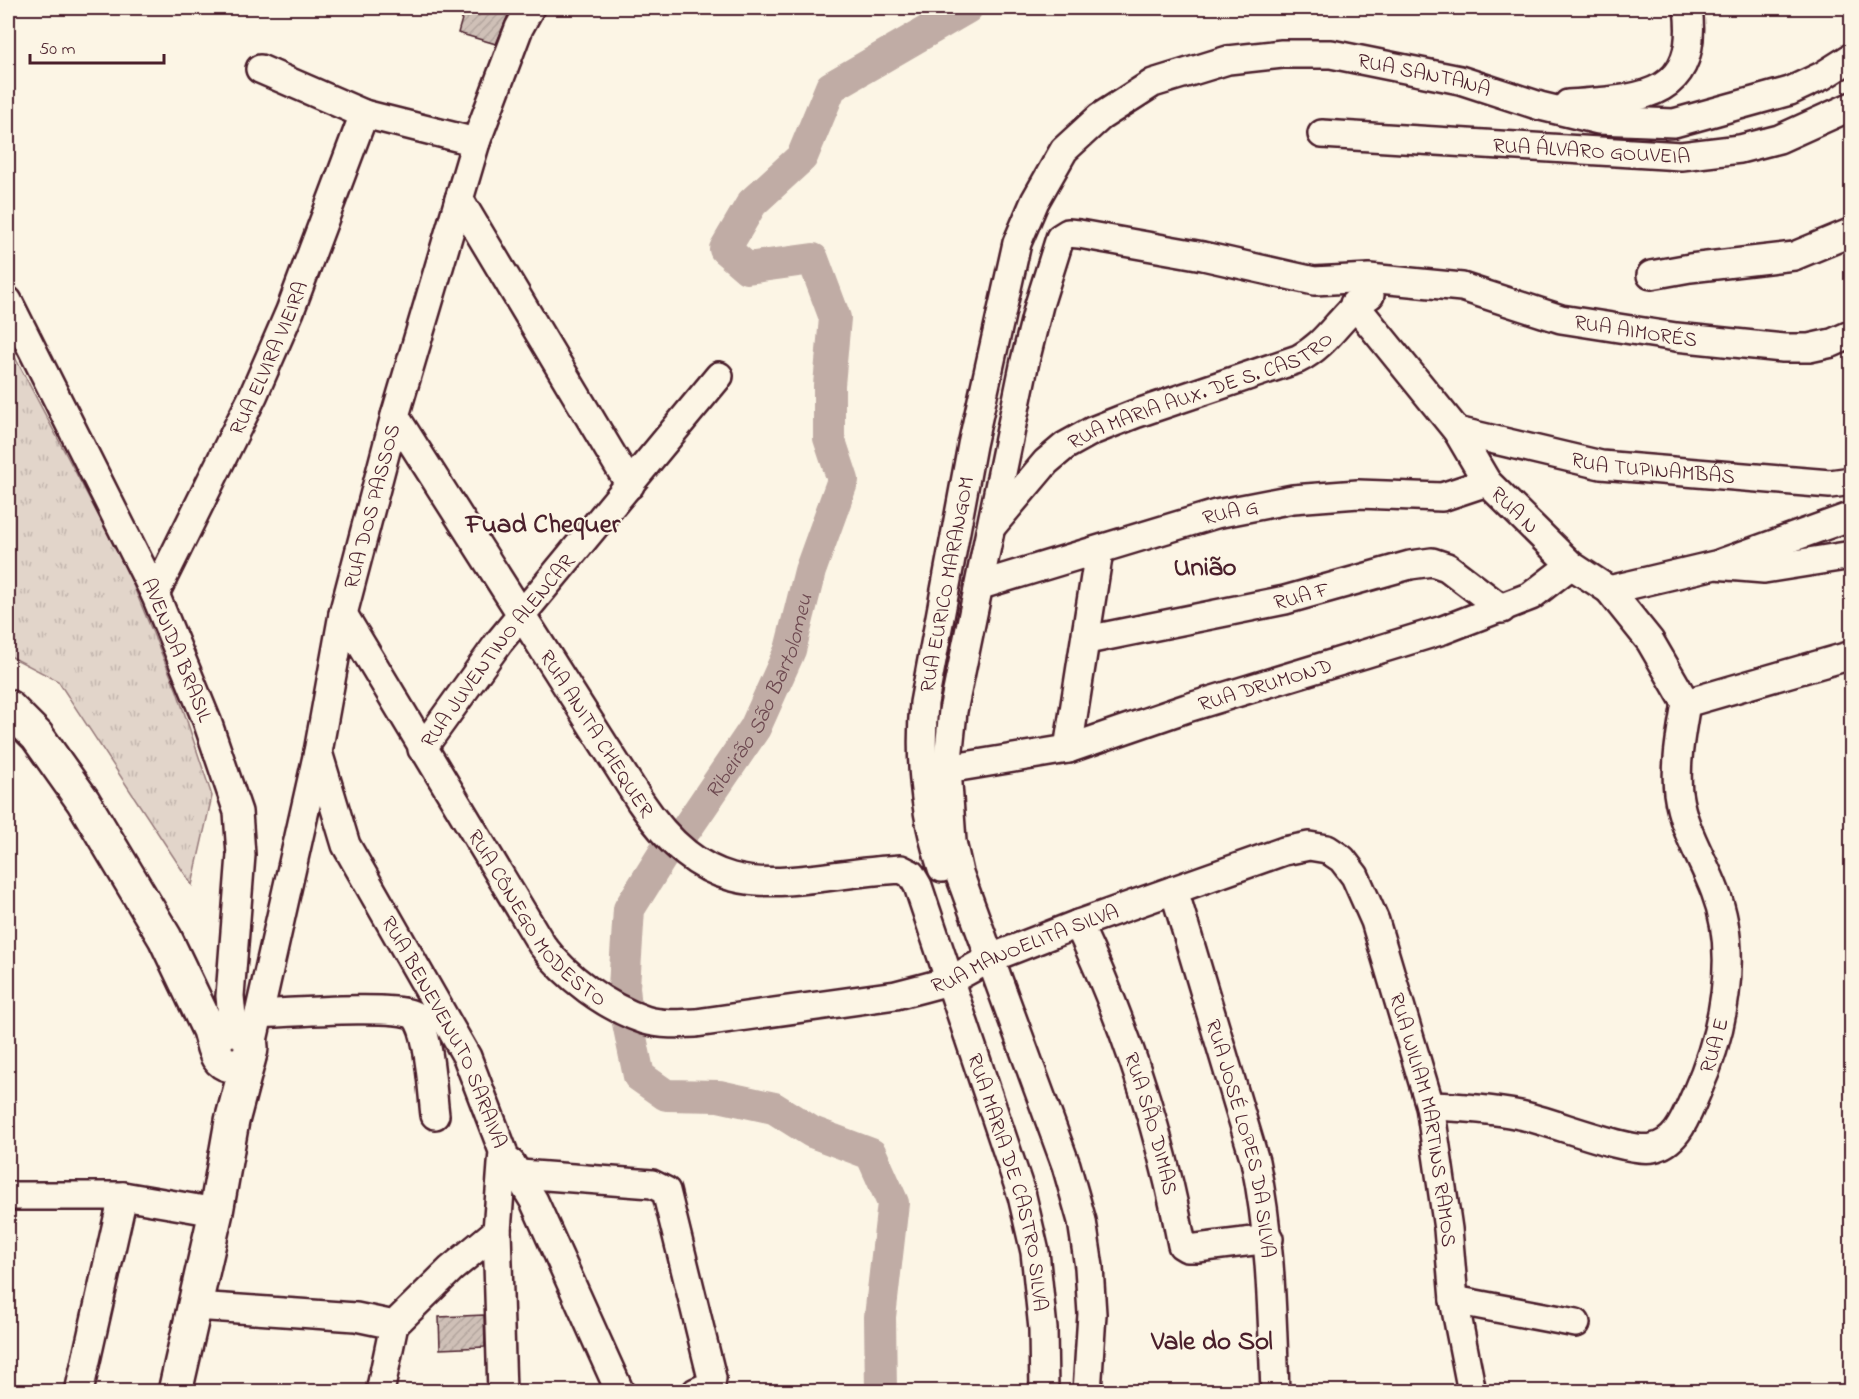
<svg xmlns="http://www.w3.org/2000/svg" width="1859" height="1399" viewBox="0 0 1859 1399" font-family="'Indie Flower',sans-serif">
<style>
.grass{fill:url(#grass-tufts);stroke:#967a7a;stroke-width:1.5}
.lines{fill:none;stroke-linecap:round;stroke-linejoin:round}
.river{stroke:#c0aca5;stroke-width:32}
.building{fill:url(#building-hatch);stroke:#4a1f2b;stroke-width:1.5}
.minor-casing{stroke:#4a1f2b;stroke-width:32}
.highway-casing{stroke:#4a1f2b;stroke-width:38}
.minor{stroke:#fcf5e5;stroke-width:27}
.highway{stroke:#fcf5e5;stroke-width:33}
.labels{text-anchor:middle;stroke-width:4.5;stroke-linejoin:round;paint-order:stroke}
.street-label{font-size:21px;fill:#4a1f2b;stroke:#fcf5e5}
.water-label{font-size:22px;font-style:italic;fill:#6d4950;stroke:#fcf5e5}
.district-label{font-size:27px;font-weight:bold;fill:#4a1f2b;stroke:#fcf5e5}
</style>
<defs>
<pattern id="grass-tufts" width="24" height="20" patternUnits="userSpaceOnUse" patternTransform="scale(1.5)"><rect width="24" height="20" fill="#e2d5ca"/><path d="M3 7l-1-3M5 7V3M7 7l1-3M15 17l-1-3M17 17v-4M19 17l1-3" fill="none" stroke="#c3b6ae"/></pattern>
<pattern id="building-hatch" width="6" height="6" patternUnits="userSpaceOnUse" patternTransform="scale(1.5)"><rect width="6" height="6" fill="#cfc0b7"/><path d="M-1 1l2-2M0 6l6-6M5 7l2-2" fill="none" stroke="#b3a59e"/></pattern>
</defs>
<rect width="100%" height="100%" fill="#fcf5e5"/>
<filter id="ink" filterUnits="userSpaceOnUse"><feTurbulence type="fractalNoise" baseFrequency=".0167" numOctaves="2"/><feDisplacementMap in="SourceGraphic" scale="12" xChannelSelector="R" yChannelSelector="G"/><feConvolveMatrix kernelMatrix="1 2 1 2 8 2 1 2 1" color-interpolation-filters="sRGB"/></filter>
<g filter="url(#ink)">
<polygon class="grass" points="8,344 126,568 177,691 212,796 192,885 58,681 8,655"/>
<g class="lines">
<path class="river" id="s1" d="M881 1392 880 1317 893 1203 871 1154 812 1132 774 1108 719 1096 666 1095 639 1076 627 1018 624 987 629 909 666 850 687 828 755 728 790 650 810 571 843 480 829 438V385L835 318 813 259 747 268 725 249 752 203 802 157 831 87 967 8"/>
</g>
<g class="building">
<polygon points="465,8 511,8 496,44 458,33"/>
<polygon points="484,1315 485,1347 440,1349 439,1317"/>
</g>
<g class="lines">
<g class="minor-casing">
<g id="minor">
<polyline points="260,69 364,114 476,142"/>
<path d="M1568 104C1639 99 1700 99 1688 8"/>
<path id="s2" d="M1322 134 1681 156 1740 149 1779 139 1852 106"/>
<polyline points="459,199 630,485"/>
<polyline points="1651,275 1690,268 1794,256 1852,232"/>
<path id="s3" d="M8 301 155 594 207 721 238 812 241 855 230 996 233 1028"/>
<path id="s4" d="M1354 304 1457 431 1487 482 1571 565 1609 590 1650 641 1686 703"/>
<path id="s5" d="M395 416 640 801C719 918 786 875 901 869L911 874 918 886 1022 1196 1035 1252 1043 1329 1044 1392"/>
<path id="s6" d="M1457 431 1601 465 1830 484 1852 481"/>
<path id="s7" d="M993 525 1046 462 1065 446 1092 431 1135 414 1298 359C1330 343 1341 313 1370 295"/>
<polyline points="1721,563 1852,516"/>
<path id="s8" d="M981 585 1216 514 1293 499 1358 494 1442 497 1487 482"/>
<polyline points="1609,590 1715,565 1764,569 1852,555"/>
<path id="s9" d="M155 594 253 396 290 311 364 114"/>
<path id="s10" d="M343 614 542 945C566 977 606 1007 645 1020 661 1025 679 1024 696 1023L896 995 923 988 949 981 991 958 1078 924 1284 851 1309 846 1327 849 1342 859 1355 876 1375 921 1430 1106 1448 1229 1454 1300 1472 1392"/>
<path id="s11" d="M1087 640 1285 600 1410 565 1432 562 1447 567 1502 609"/>
<polyline points="1686,703 1852,655"/>
<path id="s12" d="M422 749 499 642 719 376"/>
<polyline points="1068,749 1099,551"/>
<path id="s13" d="M318 752 346 845 467 1057 503 1151 497 1231 502 1392"/>
<path id="s14" d="M947 769 1068 749 1187 708 1443 630 1531 596 1571 565"/>
<path id="s15" d="M942 868C924 813 919 760 924 703L972 445 1017 243 1035 201 1064 150 1100 117 1153 83 1228 60 1282 54H1331L1460 80 1540 106 1598 120 1674 123 1790 91 1822 76 1852 57"/>
<path id="s16" d="M1174 890 1255 1161C1271 1237 1272 1314 1275 1392"/>
<path id="s17" d="M1078 924C1126 1026 1161 1133 1182 1245L1187 1248H1197L1269 1239"/>
<path d="M259 1014C284 1013 402 1004 415 1016 430 1031 432 1092 435 1115"/>
<path id="s18" d="M252 1045 318 752 343 614 395 416 476 142 519 28 530 8"/>
<path id="s19" d="M1430 1106C1460 1107 1490 1109 1520 1115 1551 1121 1628 1153 1652 1148 1678 1143 1686 1116 1696 1094 1723 1034 1740 955 1715 891 1702 857 1683 830 1678 793 1675 763 1681 733 1686 703"/>
<polyline points="511,1163 534,1201 620,1392"/>
<polyline points="520,1174 652,1184 666,1191 712,1378 711,1385 696,1392"/>
<polyline points="8,1196 123,1196 216,1212"/>
<polyline points="1454,1300 1576,1323"/>
<polyline points="195,1306 356,1317 394,1325 451,1269 497,1231"/>
<polyline points="79,1392 123,1196"/>
<polyline points="380,1392 394,1325"/>
<path id="s20" d="M1087 1392 1092 1314 1089 1267 1082 1221 1066 1165 959 873 952 842 947 769 953 711 1025 361 1039 305 1060 238 1068 233 1079 234 1203 256 1314 281 1369 278 1462 287 1561 319 1676 337 1783 348H1809L1832 343 1852 334"/>
</g>
</g>
<g class="highway-casing">
<g id="highway">
<polyline points="8,707 37,736 83,801 165,938 209,1030 214,1048"/>
<circle cx="233" cy="1047" r="18"/>
<polyline points="175,1392 216,1212 232,1121 249,1057"/>
</g>
</g>
<use href="#minor" class="minor"/>
<use href="#highway" class="highway"/>
</g>
</g>
<g class="labels">
<g class="street-label">
<text dy="7" stroke="none"><textPath href="#s15" startOffset="1130">RUA SANTANA</textPath></text>
<text dy="7" stroke="none"><textPath href="#s2" startOffset="270">RUA ÁLVARO GOUVEIA</textPath></text>
<text dy="7" stroke="none"><textPath href="#s20" startOffset="1778">RUA AIMORÉS</textPath></text>
<text dy="7" stroke="none"><textPath href="#s9" startOffset="262">RUA ELVIRA VIEIRA</textPath></text>
<text dy="7" stroke="none"><textPath href="#s7" startOffset="254">RUA MARIA AUX. DE S. CASTRO</textPath></text>
<text dy="7" stroke="none"><textPath href="#s6" startOffset="200">RUA TUPINAMBÁS</textPath></text>
<text dy="7" stroke="none"><textPath href="#s18" startOffset="552">RUA DOS PASSOS</textPath></text>
<text dy="7" stroke="none"><textPath href="#s4" startOffset="262">RUA N</textPath></text>
<text dy="7" stroke="none"><textPath href="#s8" startOffset="260">RUA G</textPath></text>
<text dy="7" stroke="none"><textPath href="#s15" startOffset="288">RUA EURICO MARANGOM</textPath></text>
<text dy="7" stroke="none"><textPath href="#s11" startOffset="219">RUA F</textPath></text>
<text dy="7" stroke="none"><textPath href="#s12" startOffset="124">RUA JUVENTINO ALENCAR</textPath></text>
<text dy="7" stroke="none"><textPath href="#s3" startOffset="388">AVENIDA BRASIL</textPath></text>
<text dy="7" stroke="none"><textPath href="#s14" startOffset="330">RUA DRUMOND</textPath></text>
<text dy="7" stroke="none"><textPath href="#s5" startOffset="376">RUA ANITA CHEQUER</textPath></text>
<text dy="7" stroke="none"><textPath href="#s10" startOffset="362">RUA CÔNEGO MODESTO</textPath></text>
<text dy="7" stroke="none"><textPath href="#s10" startOffset="906">RUA MANOELITA SILVA</textPath></text>
<text dy="7" stroke="none"><textPath href="#s13" startOffset="309">RUA BENEVENUTO SARAIVA</textPath></text>
<text dy="7" stroke="none"><textPath href="#s19" startOffset="352">RUA E</textPath></text>
<text dy="7" stroke="none"><textPath href="#s10" startOffset="1521">RUA WILIAM MARTINS RAMOS</textPath></text>
<text dy="7" stroke="none"><textPath href="#s17" startOffset="213">RUA SÃO DIMAS</textPath></text>
<text dy="7" stroke="none"><textPath href="#s16" startOffset="258">RUA JOSÉ LOPES DA SILVA</textPath></text>
<text dy="7" stroke="none"><textPath href="#s5" startOffset="1084">RUA MARIA DE CASTRO SILVA</textPath></text>
</g>
<g class="water-label">
<text dy="8" stroke="none"><textPath href="#s1" startOffset="914">Ribeirão São Bartolomeu</textPath></text>
</g>
<g class="district-label">
<text x="543" y="532">Fuad Chequer</text>
<text x="1205" y="575">União</text>
<text x="1212" y="1349">Vale do Sol</text>
</g>
</g>
<rect width="1859" height="1399" fill="none" stroke="#fcf5e5" stroke-width="30"/>
<rect x="15" y="15" width="1829" height="1369" fill="none" stroke="#4a1f2b" stroke-width="2" filter="url(#ink)"/>
<path d="M30 54v9h134v-9" fill="none" stroke="#4a1f2b" stroke-width="3"/>
<text x="39" y="54" font-size="18" fill="#4a1f2b" stroke="#fcf5e5" stroke-width="4.5" paint-order="stroke">50 m</text>
</svg>
